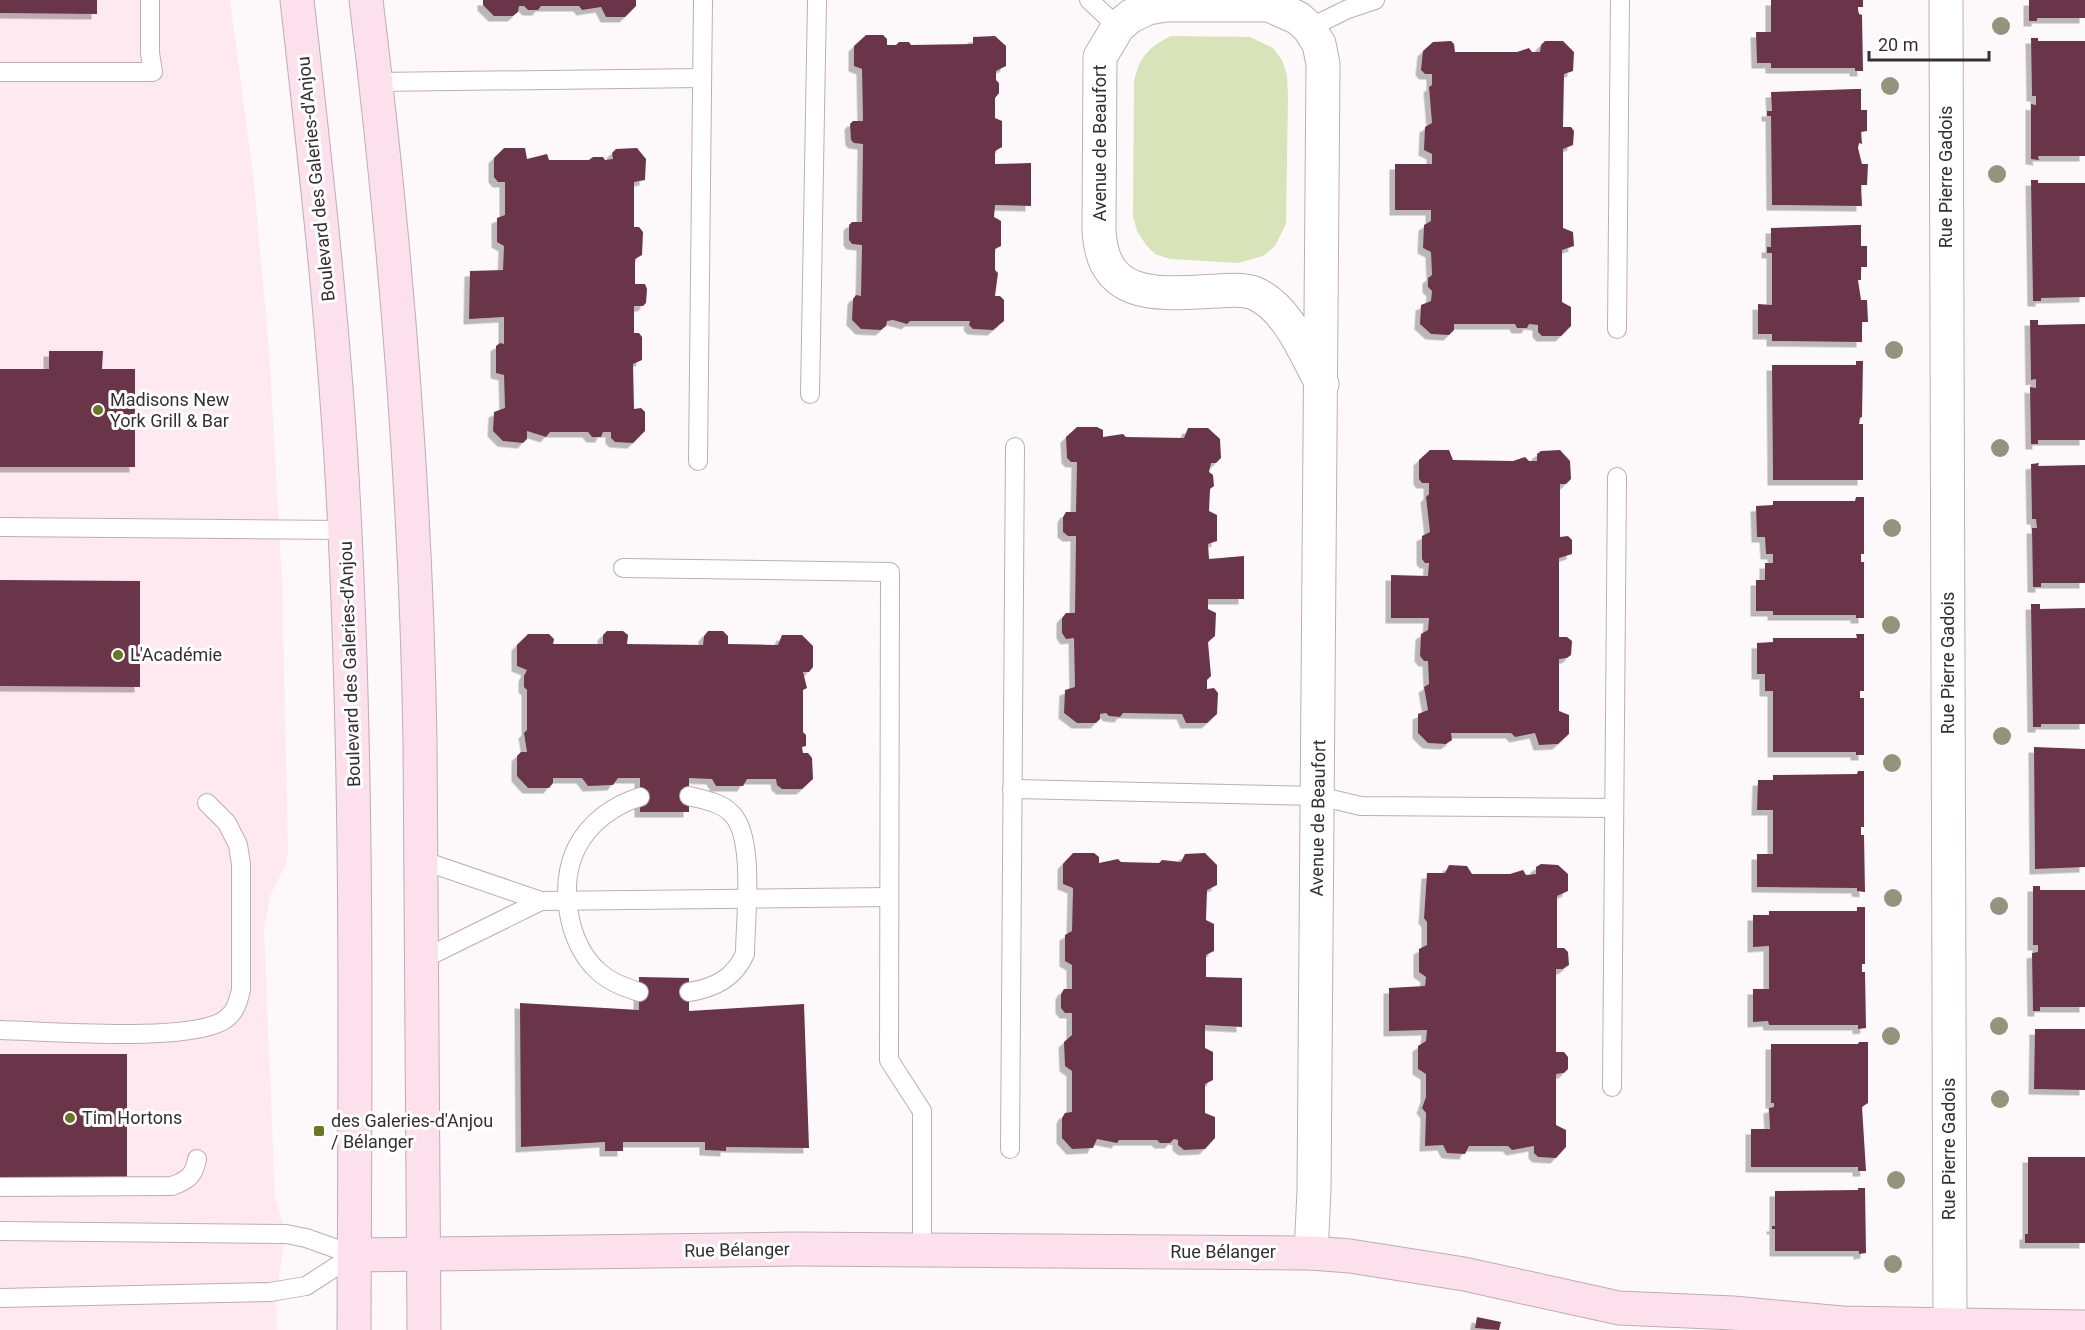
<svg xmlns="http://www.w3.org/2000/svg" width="2085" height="1330" viewBox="0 0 2085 1330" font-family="Roboto,sans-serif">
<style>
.built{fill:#fee9f0}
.green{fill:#d9e3b9}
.building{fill:#6a344a;filter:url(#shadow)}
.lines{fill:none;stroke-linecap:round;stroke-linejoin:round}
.lane-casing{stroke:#beadb3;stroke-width:20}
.street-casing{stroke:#beadb3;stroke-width:35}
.secondary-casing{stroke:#beadb3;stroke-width:35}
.lane{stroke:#fff;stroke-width:18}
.street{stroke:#fff;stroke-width:33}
.secondary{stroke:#fce0eb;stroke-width:33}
.tree{fill:#92947c}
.poi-dot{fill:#697622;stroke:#fff;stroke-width:2}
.labels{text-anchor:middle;stroke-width:6;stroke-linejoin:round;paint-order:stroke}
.street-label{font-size:18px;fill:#362f31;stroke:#fff}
.poi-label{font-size:18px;fill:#362f31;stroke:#fff;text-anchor:start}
</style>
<defs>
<filter id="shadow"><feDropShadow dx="-5.5" dy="5.5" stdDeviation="0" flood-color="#0004"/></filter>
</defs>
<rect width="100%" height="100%" fill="#fdf9fa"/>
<polygon class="built" points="0,0 230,0 253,174 269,348 282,579 288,850 286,864 270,896 264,929 275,1196 286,1234 276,1294 277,1330 0,1330"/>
<path class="green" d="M1171 36 1250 37 1273 48 1282 60 1287 75 1288 97 1286 224 1275 246 1263 256 1238 263 1170 259 1155 254 1146 245 1137 231 1133 216 1134 81C1139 58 1148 47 1171 36Z"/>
<g class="building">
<polygon points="0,0 97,0 97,14 0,13"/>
<polygon points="483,0 636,0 636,6 625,17 606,17 601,7 582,10 579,6 541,6 538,10 528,10 524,6 519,6 518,12 513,16 494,16 483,5"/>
<polygon points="1771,0 1863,0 1863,7 1858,7 1858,10 1859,14 1862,15 1863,71 1855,71 1855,68 1771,68 1771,63 1757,63 1756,32 1771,32"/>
<polygon points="2029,0 2085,0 2085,18 2037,18 2037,21 2029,21"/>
<polygon points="866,35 883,35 887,39 887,45 896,45 899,42 909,42 911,45 973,44 973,37 995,36 1006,46 1006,66 996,71 996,80 999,83 999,93 995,98 995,118 1002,121 1002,147 995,151 995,164 1031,163 1031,206 995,205 994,217 1001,221 1001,246 995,249 995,270 998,273 995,296 1000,296 1004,300 1004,321 993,330 973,329 969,325 970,321 910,321 907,324 893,320 887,321 886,326 881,330 861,329 852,320 853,299 856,295 861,296 862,245 852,244 849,240 849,225 852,222 862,222 863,144 854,143 851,140 850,124 853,121 863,121 862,69 854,66 854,46"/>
<polygon points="2031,38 2038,38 2038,41 2085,41 2085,156 2038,156 2039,160 2031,159 2031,104 2036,105 2036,96 2032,96"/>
<polygon points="1451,41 1454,44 1455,52 1517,52 1529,48 1532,52 1540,52 1541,45 1545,41 1563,41 1574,52 1573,71 1564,74 1563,127 1571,127 1574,131 1573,145 1563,149 1563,228 1573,232 1574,246 1562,250 1562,302 1571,307 1571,326 1561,336 1542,336 1538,332 1538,325 1529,324 1527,328 1517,328 1515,324 1454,324 1454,330 1449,335 1431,334 1420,324 1421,305 1431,301 1432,291 1428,287 1428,278 1432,275 1431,252 1423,248 1424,225 1431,221 1431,210 1395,210 1395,164 1432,164 1432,154 1424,150 1425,127 1432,123 1429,87 1432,85 1432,74 1425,74 1421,70 1423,51 1433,42"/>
<polygon points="1855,89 1861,89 1861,110 1867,110 1867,131 1861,132 1862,144 1859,143 1858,148 1862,164 1868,164 1867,185 1861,185 1862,206 1772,205 1771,116 1767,116 1767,111 1772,111 1771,92"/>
<polygon points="504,148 525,148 527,159 547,154 549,160 589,160 593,157 603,157 605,160 613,159 612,153 616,149 637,148 646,159 645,180 634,182 634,227 639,227 643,232 642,255 635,259 635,284 645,284 647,289 646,303 643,306 634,306 634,333 639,333 642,337 642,360 633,364 634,409 641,408 645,412 645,431 633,443 615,442 611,438 611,432 603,432 601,437 592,437 588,432 550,432 546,437 527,431 527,439 523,443 503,441 493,431 494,412 505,408 504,375 496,373 496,346 500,343 504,344 504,317 469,319 470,271 503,270 504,246 497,242 497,218 505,215 505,182 498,182 494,177 494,158"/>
<polygon points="2031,180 2038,180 2038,183 2085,183 2085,297 2041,298 2041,301 2033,301"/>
<polygon points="1855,225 1861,225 1861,246 1867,246 1867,267 1861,267 1861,280 1858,280 1861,300 1867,300 1868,322 1862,322 1862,342 1772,341 1772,334 1758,334 1758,304 1772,305 1772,253 1767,253 1767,247 1771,247 1771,228"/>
<polygon points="2030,320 2038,320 2038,325 2085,324 2085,440 2038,440 2038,444 2031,444 2030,387 2036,388 2036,379 2031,380"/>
<polygon points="49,351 103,351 102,369 135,369 135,467 0,467 0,369 49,369"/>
<polygon points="1856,361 1863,361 1862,417 1860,418 1859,424 1863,424 1863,480 1773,480 1772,365 1856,365"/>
<polygon points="1077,427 1097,427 1103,430 1103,437 1123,434 1126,437 1184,438 1188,428 1208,428 1220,439 1221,458 1216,463 1211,463 1209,472 1213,475 1214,486 1210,489 1209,511 1217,515 1217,541 1208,544 1209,559 1244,556 1244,599 1208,599 1208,609 1216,613 1215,636 1208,642 1211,676 1207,680 1207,689 1214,688 1218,693 1217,714 1207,723 1186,723 1182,714 1123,713 1120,717 1109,716 1106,713 1100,714 1100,719 1096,723 1077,723 1064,713 1065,690 1075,687 1074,638 1066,639 1062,633 1062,618 1066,613 1075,613 1076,536 1068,536 1063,532 1063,517 1066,512 1076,512 1077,462 1071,462 1067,458 1066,437"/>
<polygon points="1430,450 1449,450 1453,460 1513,461 1525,457 1529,461 1537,461 1537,454 1541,451 1560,450 1570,461 1571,479 1566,484 1560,484 1560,537 1568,536 1572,540 1572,554 1559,558 1559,637 1567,637 1572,641 1571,655 1567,658 1559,659 1559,711 1569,715 1569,734 1558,744 1539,745 1535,733 1515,737 1511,733 1451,733 1452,740 1446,744 1428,743 1418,733 1418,714 1428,710 1424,687 1429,684 1428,661 1424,661 1420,656 1421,634 1428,630 1429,618 1391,618 1391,575 1428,576 1429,563 1425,563 1422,559 1422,536 1430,532 1426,497 1429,494 1429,483 1422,483 1419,479 1419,460"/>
<polygon points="2039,463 2038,466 2085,465 2085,583 2041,583 2041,587 2033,587 2032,528 2037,528 2036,519 2032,519 2031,464"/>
<polygon points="1856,497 1864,497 1864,554 1861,554 1861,562 1864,562 1864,618 1856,618 1856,615 1773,615 1773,611 1756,611 1756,580 1765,580 1765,563 1773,563 1773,554 1766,554 1765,537 1757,537 1756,506 1773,505 1773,501 1855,501"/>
<polygon points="0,580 140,581 140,687 0,686"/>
<polygon points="2031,604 2040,604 2040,609 2085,608 2085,724 2041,724 2041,727 2033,727"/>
<polygon points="607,631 623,631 628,635 627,644 703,645 704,636 708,631 723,631 728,636 728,644 778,645 782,635 802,635 813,646 813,667 809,672 803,672 807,688 803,690 803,732 806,735 806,746 802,747 803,753 808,753 812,758 813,779 802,789 782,789 777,785 776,779 747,779 743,786 716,786 712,779 689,778 689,812 640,812 640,778 618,778 613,785 588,786 582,778 553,778 553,783 549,788 528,788 517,776 517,756 521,752 527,752 524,733 527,730 527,690 524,687 524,676 527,670 517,666 517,645 528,634 549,634 554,639 553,644 603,644 603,635"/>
<polygon points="1856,634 1864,634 1864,691 1860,691 1860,698 1864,698 1864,755 1856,755 1856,752 1773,752 1773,691 1765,691 1765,674 1757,674 1757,643 1773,642 1773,638 1857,638"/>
<polygon points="2034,747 2085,749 2085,867 2035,869"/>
<polygon points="1858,771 1864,771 1864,827 1861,827 1861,835 1864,835 1865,892 1857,891 1857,888 1757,887 1757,854 1773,854 1773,810 1757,810 1758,780 1773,780 1773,775 1857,774"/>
<polygon points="1073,853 1094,853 1099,857 1099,863 1118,859 1121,862 1159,863 1162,860 1181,862 1185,854 1205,853 1217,865 1217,885 1207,890 1206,920 1214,924 1214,951 1206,955 1206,977 1242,978 1242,1027 1205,1025 1205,1048 1213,1052 1213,1080 1205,1084 1205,1113 1215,1117 1215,1138 1205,1149 1184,1150 1178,1145 1178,1140 1174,1139 1170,1143 1160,1143 1157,1140 1119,1140 1117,1143 1097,1139 1093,1148 1072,1149 1062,1138 1062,1118 1065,1113 1072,1112 1072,1071 1065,1066 1064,1042 1072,1035 1072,1013 1065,1013 1061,1008 1061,994 1064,989 1072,989 1072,965 1065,961 1065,935 1072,931 1073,888 1063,884 1063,864"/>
<polygon points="1541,864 1558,865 1568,874 1568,891 1557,896 1557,948 1564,948 1568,952 1569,965 1563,969 1556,969 1556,1052 1564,1052 1568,1057 1568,1069 1564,1073 1556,1074 1556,1125 1566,1130 1566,1147 1556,1158 1538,1157 1534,1153 1534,1146 1512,1150 1508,1146 1469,1146 1465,1154 1447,1153 1443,1145 1425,1146 1426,1113 1422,1108 1426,1097 1426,1074 1418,1069 1418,1046 1426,1041 1427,1030 1389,1031 1389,988 1425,986 1426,977 1419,972 1419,949 1427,945 1427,922 1424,918 1427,873 1445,873 1449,865 1467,866 1472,874 1510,874 1523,870 1526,875 1536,874 1536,867"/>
<polygon points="2033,886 2040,886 2040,890 2085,890 2085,1007 2040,1007 2040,1011 2033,1011 2032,953 2038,952 2038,945 2033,945"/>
<polygon points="1857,907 1865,907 1865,964 1862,964 1862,972 1865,972 1866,1028 1858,1029 1858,1025 1769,1025 1768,1021 1753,1022 1753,989 1769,989 1769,946 1753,947 1753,915 1769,915 1769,911 1857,911"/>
<polygon points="639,977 689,978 689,1011 804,1004 809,1148 726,1147 726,1151 705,1150 705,1142 623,1142 623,1151 605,1151 605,1142 521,1147 520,1003 639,1010"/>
<polygon points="2035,1029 2085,1029 2085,1090 2034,1089"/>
<polygon points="1859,1042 1868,1042 1868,1103 1862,1107 1866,1171 1858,1171 1858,1167 1751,1167 1751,1129 1770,1129 1769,1108 1774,1107 1774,1103 1771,1103 1771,1044 1858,1044"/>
<rect x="0" y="1054" width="127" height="124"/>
<polygon points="2028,1157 2085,1157 2085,1243 2025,1243 2025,1234 2028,1234"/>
<polygon points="1858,1188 1865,1188 1866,1253 1859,1254 1859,1251 1775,1251 1775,1229 1772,1229 1772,1226 1775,1226 1775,1191 1858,1190"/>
<polygon points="1477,1317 1501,1322 1499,1330 1475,1328"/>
</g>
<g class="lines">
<g class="lane-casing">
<g id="lane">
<polyline points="1089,0 1118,27"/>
<polyline points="1309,28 1348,9 1375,0"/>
<polyline points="0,72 153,72 150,53 150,0"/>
<polyline points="376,82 702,78"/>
<polyline points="1617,329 1620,0"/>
<polyline points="810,394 817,0"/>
<polyline points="698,461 703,0"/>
<polyline points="0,527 345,530"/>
<polyline points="623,568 890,572 889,1060 922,1111 922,1250"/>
<polyline points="1012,789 1318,796 1361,806 1614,808"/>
<path d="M689 796C704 800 720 802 731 813 756 836 745 920 745 954 734 978 715 988 689 992"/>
<polyline points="421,860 541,901"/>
<polyline points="421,960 541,901 889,897"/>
<path d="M639 992C624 987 610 982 598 971 567 943 558 884 577 847 590 822 614 805 640 797"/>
<path d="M0 1030C45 1031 197 1044 227 1018 236 1011 238 1001 241 990V864L238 845 227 823 207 803"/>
<polyline points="1612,1087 1617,477"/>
<polyline points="1010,1149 1015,447"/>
<path d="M0 1187 172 1186C188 1180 194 1176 197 1159"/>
<polyline points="0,1231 286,1234 306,1238 354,1255"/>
<polyline points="0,1298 270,1292 306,1286 354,1255"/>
</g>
</g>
<g class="street-casing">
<g id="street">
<polyline points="1946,0 1950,1326"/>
<path d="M1311 1253 1314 1191 1323 64 1319 44 1309 28 1298 18 1269 5H1166L1148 8 1131 16 1118 27 1100 57 1099 231C1103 304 1165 293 1218 291 1229 290 1244 289 1254 293 1288 307 1306 355 1322 384"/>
</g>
</g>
<g class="secondary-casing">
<g id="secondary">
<path d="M297 0C317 177 337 355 345 533 358 799 355 1065 354 1330"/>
<path d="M366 0C396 246 416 493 420 741 423 937 421 1134 424 1330"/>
<polyline points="354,1255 796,1249 1311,1253 1350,1256 1464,1274 1619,1308 1733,1313 1842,1323 2085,1327"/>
</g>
</g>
<use href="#lane" class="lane"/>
<use href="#street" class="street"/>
<use href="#secondary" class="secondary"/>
</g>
<g class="tree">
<circle cx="2001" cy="26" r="9"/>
<circle cx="1890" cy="86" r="9"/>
<circle cx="1997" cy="174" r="9"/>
<circle cx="1894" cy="350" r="9"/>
<circle cx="2000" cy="448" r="9"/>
<circle cx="1892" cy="528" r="9"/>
<circle cx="1891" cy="625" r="9"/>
<circle cx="2002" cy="736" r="9"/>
<circle cx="1892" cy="763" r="9"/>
<circle cx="1893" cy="898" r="9"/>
<circle cx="1999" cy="906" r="9"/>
<circle cx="1999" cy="1026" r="9"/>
<circle cx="1891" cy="1036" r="9"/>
<circle cx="2000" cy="1099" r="9"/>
<circle cx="1896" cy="1180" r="9"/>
<circle cx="1893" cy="1264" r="9"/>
</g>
<g class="poi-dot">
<circle cx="98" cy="410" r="6"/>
<circle cx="118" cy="655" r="6"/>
<circle cx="70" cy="1118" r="6"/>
<rect x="313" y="1125" width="12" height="12" rx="3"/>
</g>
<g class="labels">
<g class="street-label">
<text transform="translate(1100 143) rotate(-90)" y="6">Avenue de Beaufort</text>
<text transform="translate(1946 177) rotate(-90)" y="6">Rue Pierre Gadois</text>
<text transform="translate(316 179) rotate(-96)" y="6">Boulevard des Galeries-d'Anjou</text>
<text transform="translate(1948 663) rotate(-90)" y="6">Rue Pierre Gadois</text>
<text transform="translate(350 664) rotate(-92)" y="6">Boulevard des Galeries-d'Anjou</text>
<text transform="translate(1318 818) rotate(-89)" y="6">Avenue de Beaufort</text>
<text transform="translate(1949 1149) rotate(-90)" y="6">Rue Pierre Gadois</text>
<text transform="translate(737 1250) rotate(-1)" y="6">Rue Bélanger</text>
<text x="1223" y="1258">Rue Bélanger</text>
</g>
<g class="poi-label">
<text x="110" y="406">Madisons New<tspan x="110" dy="21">York Grill &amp; Bar</tspan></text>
<text x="130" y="661">L'Académie</text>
<text x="82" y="1124">Tim Hortons</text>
<text x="331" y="1127">des Galeries-d'Anjou<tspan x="331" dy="21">/ Bélanger</tspan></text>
</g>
</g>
<path d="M1869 51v9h120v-9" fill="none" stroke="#362f31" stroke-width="3"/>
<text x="1878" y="51" font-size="18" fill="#362f31" stroke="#ffffff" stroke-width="4.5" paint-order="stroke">20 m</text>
</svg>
